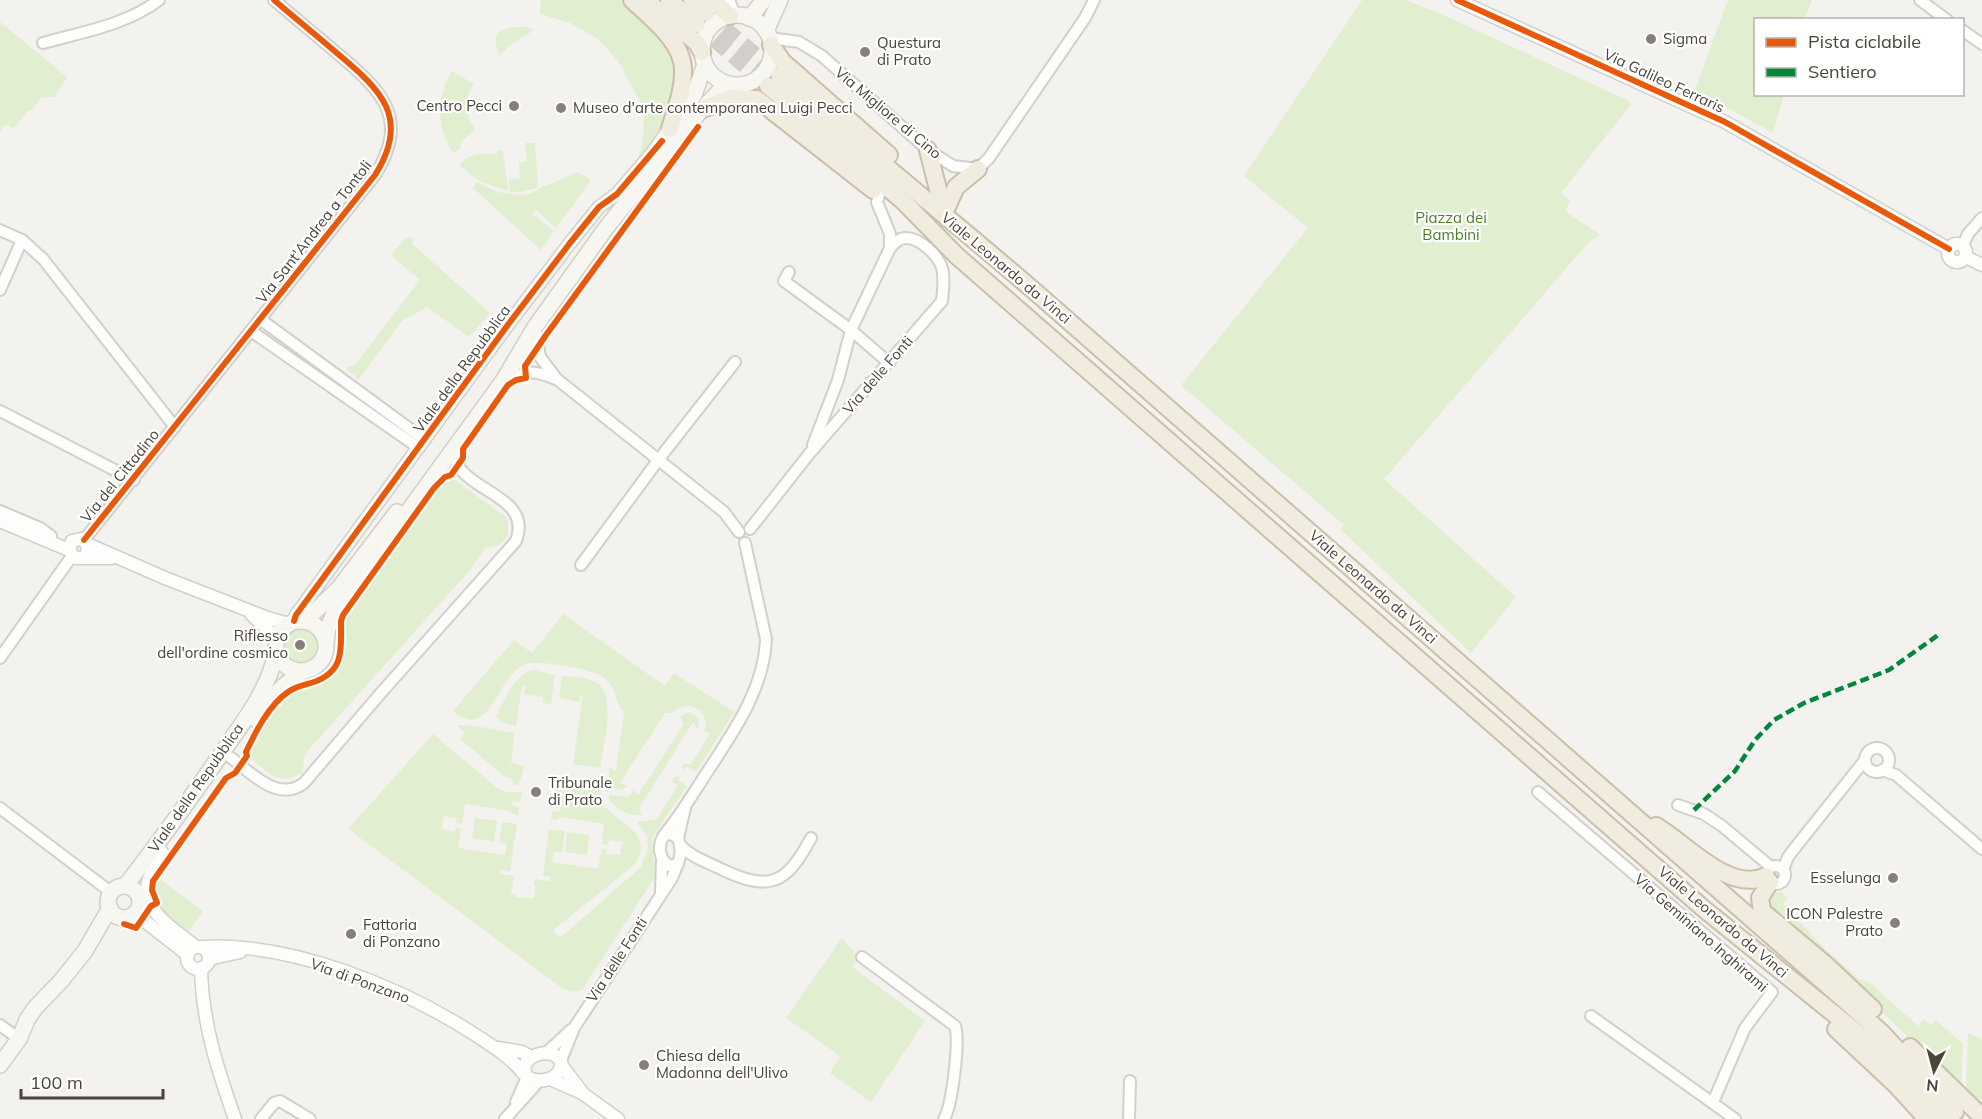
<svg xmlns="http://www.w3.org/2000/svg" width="1982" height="1119" viewBox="0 0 1982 1119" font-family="Mulish,sans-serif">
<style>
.green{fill:#e1eecf}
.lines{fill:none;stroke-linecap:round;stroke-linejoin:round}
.trunk-tunnel{stroke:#d2cfca;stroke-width:16;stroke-dasharray:16 8;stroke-linecap:butt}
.minor-casing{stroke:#d2d0cb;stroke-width:14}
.tertiary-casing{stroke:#d2d0cb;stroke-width:15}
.secondary-casing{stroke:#d3cfc5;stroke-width:18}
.trunk-casing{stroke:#ccbfa9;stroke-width:20}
.minor{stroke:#fdfdfc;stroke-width:10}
.tertiary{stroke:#fdfdfc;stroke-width:12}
.secondary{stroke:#f7f6f1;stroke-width:15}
.trunk{stroke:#f0ece0;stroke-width:16}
.quiet{stroke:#00873e;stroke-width:4.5;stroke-dasharray:9 4.5;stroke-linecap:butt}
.cycleway-casing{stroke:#fff;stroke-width:10}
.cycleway{stroke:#e8590c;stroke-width:6}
.poi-dot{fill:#868178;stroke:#fff;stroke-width:2}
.labels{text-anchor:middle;stroke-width:4.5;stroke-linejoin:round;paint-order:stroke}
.poi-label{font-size:15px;fill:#4b4439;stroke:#fff;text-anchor:start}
.street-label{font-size:15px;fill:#4b4439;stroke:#fff}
.park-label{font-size:15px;fill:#4a7f2a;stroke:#fff}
</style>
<rect width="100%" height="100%" fill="#f4f2ee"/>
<g class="green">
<polygon points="541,0 625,0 670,44 679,65 671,115 638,160 643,142 644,115 641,103 618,61 598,39 570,23 540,14"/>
<polygon points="1362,0 1406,0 1452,19 1629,101 1631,104 1561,193 1570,201 1565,211 1600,235 1588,243 1384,479 1516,597 1471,653 1340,529 1344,525 1181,385 1308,228 1244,176"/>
<polygon points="1730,0 1812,0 1805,19 1756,20 1756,94 1784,95 1773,133 1695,90 1726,5"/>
<polygon points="0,22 67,77 55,97 41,98 31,111 28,110 14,128 5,124 0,132"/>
<path d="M528 27 534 30 509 46 499 57C499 52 496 48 496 42 494 26 517 27 528 27Z"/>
<path d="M452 71 474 84C464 98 465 115 475 129L460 143 461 148 454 153C435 128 437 97 452 71Z"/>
<polygon points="525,143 535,143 538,185 537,188 519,192 510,192 509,180 520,178 519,162 527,161"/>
<path d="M503 150 508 191 479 181 459 165C471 152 479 154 495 154L498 151Z"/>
<polygon points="577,172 591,180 556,228 536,210 532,214 554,231 541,250 473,188 477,182 497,192 520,195 533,193 543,186 553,183"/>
<polygon points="410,237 414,239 411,243 490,313 469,337 427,307 402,321 359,379 346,369 347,367 354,366 420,280 393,257 393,252 406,238"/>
<path d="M445 477H451L507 518C511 537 505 546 486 548L470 570 305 754 302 773C277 788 267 770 247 756 247 739 275 699 289 691 306 680 323 683 337 664 347 651 338 629 343 615Z"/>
<path d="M563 614 665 686 674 673 734 712 696 772 686 766 684 770 682 768 683 764H691L711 733 704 732 706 726 703 713C693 704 682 703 673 713H665L620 783 627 786C620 792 614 790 608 784L609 767 616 771 624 712C613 703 620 686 600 675 590 669 543 661 531 663 527 663 522 666 519 668 497 681 488 742 453 711L514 640 532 653Z"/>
<circle cx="300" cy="646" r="17"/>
<path d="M533 670 555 675 551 704 543 703V697L524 694 525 686 522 685 516 726 502 723 496 716C505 699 513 676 533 670Z"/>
<path d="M562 675C572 677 585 677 595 682 618 693 603 746 600 768L573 764 583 696 580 695 579 702 559 698Z"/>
<path d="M690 712 699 719 698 729 693 722 639 808 642 815C628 816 618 810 609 800V795L628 797 634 790 638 795 684 724 680 716Z"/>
<polygon points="456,725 475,726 515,733 511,763 524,766 519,785 515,785 510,778 505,777 460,739 465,733"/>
<path d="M433 734 495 786 505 792H522L520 802 512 801 511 805 519 807 518 815 511 813V811L465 804 462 824 456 823 457 818 444 816 441 829 455 832 456 827 461 828 458 848 505 855 507 844 499 843 502 822 517 824 510 872 501 870V874L514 876 511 894 515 895V897L534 898 536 886 534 885 535 879 550 881 551 877 543 876 549 829 565 831 562 852 554 851 552 862 598 869 602 849H607L606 854 620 855 622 842 609 840 608 845 602 844 604 824 559 817 558 820 551 819 552 811 560 812V808L552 807 555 789 560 790 561 781 600 787C600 795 601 803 607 809 624 826 656 836 633 866L553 930 560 938 641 867 648 848 647 836 637 822 656 820 678 785 672 782 676 776 680 777 678 780 687 786 652 838 655 877 582 990 571 992 562 988 348 829Z"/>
<polygon points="475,818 497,821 494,842 472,838"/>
<polygon points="567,832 589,835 587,855 565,852"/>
<path d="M160 879 203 911 189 931C166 916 154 909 154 880Z"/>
<polygon points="1774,892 1781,892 1788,898 1783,904 1825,949 1858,978 1870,983 1918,1026 1924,1019 1931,1025 1936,1020 1963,1044 1961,1090 1959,1092 1900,1029 1858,990 1769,912 1766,898"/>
<polygon points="842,938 859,957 852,967 925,1021 871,1102 830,1073 840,1056 786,1018"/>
<polygon points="1968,1033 1982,1039 1982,1100 1973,1097 1966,1091"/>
</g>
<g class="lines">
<g class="trunk-tunnel">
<polyline points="706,13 779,75"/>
<polyline points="697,24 768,86"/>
</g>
<g class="minor-casing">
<g id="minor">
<polyline points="729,0 735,15"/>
<polyline points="1920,0 1947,20"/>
<polyline points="1962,30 1982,44"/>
<polyline points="769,38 799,42 822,56 928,150 953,166 978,169 989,158 1085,18 1094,0"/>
<path d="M43 43C82 32 126 25 159 0"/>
<polyline points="0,230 22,240 43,259 175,427"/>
<polyline points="1963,245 1968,234 1982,218"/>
<polyline points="789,272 784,281 851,330 889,363"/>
<polyline points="0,290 22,240"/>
<polyline points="260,319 425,440"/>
<polyline points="535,327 540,357 556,378"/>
<polyline points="251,331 419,448"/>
<path d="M503 381C526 370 535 370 558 380L724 512 739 532"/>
<polyline points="0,411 134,480"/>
<polyline points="813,445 838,380 851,330 890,248 890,234 877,202 879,195"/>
<polyline points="0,511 40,528 51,536"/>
<path d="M750 529 809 454 942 301C943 290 945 279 942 268 938 255 920 238 906 238 898 238 894 244 890 248"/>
<path d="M84 540 375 175C411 118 381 90 338 54 317 36 295 18 274 0"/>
<polyline points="581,565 659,459 735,362"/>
<polyline points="0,658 72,556"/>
<circle cx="1877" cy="760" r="12"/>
<path d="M230 757C251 773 278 803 304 783L380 694 516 541C531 501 481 494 461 470 456 465 455 456 453 448"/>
<polyline points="1882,770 1896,775 1982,849"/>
<polyline points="1538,792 1772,992 1745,1028 1713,1102"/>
<polyline points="1678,805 1704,814 1722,826 1771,867"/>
<polyline points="0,808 112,893"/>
<path d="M664 835C679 817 691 797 704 777 731 735 764 691 766 639L745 543"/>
<polyline points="678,838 685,808"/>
<path d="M680 845C691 857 707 862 721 869 769 892 786 885 811 838"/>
<circle cx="1776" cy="875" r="9"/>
<polyline points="1783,870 1788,857 1798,844 1865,760"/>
<polyline points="661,893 662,859"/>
<path d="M862 957 955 1026C960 1041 952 1106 944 1119"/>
<polyline points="1591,1016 1735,1119"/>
<polyline points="0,1025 19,1039"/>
<polyline points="546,1053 571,1030"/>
<path d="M561 1060 574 1028 672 878C678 863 684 854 678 838L671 834 664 835C657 846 659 860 670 866L678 864"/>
<polyline points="516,1102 527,1077"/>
<polyline points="261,1119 274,1103 280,1101 310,1119"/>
<polyline points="505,1119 539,1081"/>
<polyline points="1129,1119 1130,1081"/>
</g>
</g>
<g class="tertiary-casing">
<g id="tertiary">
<polyline points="1457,0 1725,122 1949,249"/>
<circle cx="1957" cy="253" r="9"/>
<polyline points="1966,257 1982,265"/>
<polyline points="0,521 69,550"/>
<polyline points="87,544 165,578 268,618 288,624"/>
<polyline points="85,556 88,551 87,544 81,539 72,541 69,550 75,558 111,558"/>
<polyline points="251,614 276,638"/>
<polyline points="294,621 296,615 507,326 570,243 599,207 617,194 654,151"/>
<path d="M162 852C157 861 151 872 148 882 141 912 177 931 196 947"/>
<polyline points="133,915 142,919 188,955"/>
<path d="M203 947C291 942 401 987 474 1034 492 1046 511 1057 524 1074"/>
<circle cx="198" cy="958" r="11"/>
<polyline points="209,959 240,952"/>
<path d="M201 968C202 1022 217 1068 235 1119"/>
<polyline points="498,1048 522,1052 531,1057"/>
<path d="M546 1053 553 1054 561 1060C563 1080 541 1084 527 1077 519 1063 532 1054 546 1053Z"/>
<polyline points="562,1066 582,1092"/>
<polyline points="550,1079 582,1093 618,1119"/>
</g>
</g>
<g class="secondary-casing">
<g id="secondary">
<circle cx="737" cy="50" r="35"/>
<polyline points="749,18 764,0"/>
<polyline points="766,31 780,0"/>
<polyline points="650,159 694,95 705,64"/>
<circle cx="301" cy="646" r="25"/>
<polyline points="305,621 339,588 397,512"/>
<polyline points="326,642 328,628 334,613 503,381 535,327 606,228 697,115 719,91 729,84"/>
<path d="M257 720C270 701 282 683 304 671"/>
<path d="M125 886C157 846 187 803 217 760 240 726 267 694 276 653"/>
<circle cx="124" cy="902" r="16"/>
<polyline points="0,1065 19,1039 27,1020 35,1008 61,981 85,951 110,908"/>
</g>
</g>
<g class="trunk-casing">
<g id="trunk">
<path d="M632 0C651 18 683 42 683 70 684 90 675 111 670 129"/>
<polyline points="669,0 697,24"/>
<polyline points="692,0 706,13"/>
<polyline points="712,0 730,16"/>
<polyline points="647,1 697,43 702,52"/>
<polyline points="771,45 783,62 889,155"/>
<path d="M779 75C862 148 948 217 1032 289L1801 962 1881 1032 1955 1112"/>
<polyline points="768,86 904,202 957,256 1704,909 1870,1043 1945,1119"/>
<polyline points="703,109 732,98 757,99 873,190"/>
<polyline points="928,150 941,201"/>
<polyline points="947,207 956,187 978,169"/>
<path d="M1656 826C1687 844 1730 894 1766 876"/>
<polyline points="1770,882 1760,898 1762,911 1825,964 1873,1009"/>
<polyline points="1836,1029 1897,1086 1927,1119"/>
<polyline points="1910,1047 1979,1114"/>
</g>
</g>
<use href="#minor" class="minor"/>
<use href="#tertiary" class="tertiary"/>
<use href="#secondary" class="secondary"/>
<use href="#trunk" class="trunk"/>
<polyline class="quiet" points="1694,810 1735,771 1755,740 1774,720 1804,703 1889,670 1941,633"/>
<g class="cycleway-casing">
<g id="cycleway">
<polyline points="1457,0 1725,122 1949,249"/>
<path d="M84 540 375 175C411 118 381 90 338 54 317 36 295 18 274 0"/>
<polyline points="294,621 296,615 507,326 570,243 599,207 617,194 662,141"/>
<path d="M124 924 136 928 151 906 157 903 152 890 153 881 226 778 235 773 247 756 246 752C256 731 269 705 288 692 296 686 305 685 314 682 345 671 341 648 341 621L343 615 434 488 445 477 451 475 463 458V449L508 385 516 380 526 378 525 366 546 335 698 127"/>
</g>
</g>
<use href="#cycleway" class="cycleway"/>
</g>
<g class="poi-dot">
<circle cx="1651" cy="39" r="6"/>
<circle cx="865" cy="52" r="6"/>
<circle cx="514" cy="106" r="6"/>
<circle cx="561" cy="108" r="6"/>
<circle cx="300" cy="645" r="6"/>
<circle cx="536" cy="792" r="6"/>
<circle cx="1893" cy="878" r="6"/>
<circle cx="1895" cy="923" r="6"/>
<circle cx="351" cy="934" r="6"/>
<circle cx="644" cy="1065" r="6"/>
</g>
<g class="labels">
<g class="poi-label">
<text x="1663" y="44">Sigma</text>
<text x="877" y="48">Questura<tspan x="877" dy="17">di Prato</tspan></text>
<text x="502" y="111" text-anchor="end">Centro Pecci</text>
<text x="573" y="113">Museo d'arte contemporanea Luigi Pecci</text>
<text x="288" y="641" text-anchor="end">Riflesso<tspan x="288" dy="17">dell'ordine cosmico</tspan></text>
<text x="548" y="788">Tribunale<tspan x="548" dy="17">di Prato</tspan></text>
<text x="1881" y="883" text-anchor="end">Esselunga</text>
<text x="1883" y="919" text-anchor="end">ICON Palestre<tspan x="1883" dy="17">Prato</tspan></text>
<text x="363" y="930">Fattoria<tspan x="363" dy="17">di Ponzano</tspan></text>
<text x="656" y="1061">Chiesa della<tspan x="656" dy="17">Madonna dell'Ulivo</tspan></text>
</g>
<g class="street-label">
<text transform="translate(1664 81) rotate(25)" y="5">Via Galileo Ferraris</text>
<text transform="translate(888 113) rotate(40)" y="5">Via Migliore di Cino</text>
<text transform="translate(314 232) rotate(-52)" y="5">Via Sant'Andrea a Tontoli</text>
<text transform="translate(1006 268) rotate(40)" y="5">Viale Leonardo da Vinci</text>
<text transform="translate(462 369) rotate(-54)" y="5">Viale della Repubblica</text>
<text transform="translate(878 375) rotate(-49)" y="5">Via delle Fonti</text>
<text transform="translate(120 476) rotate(-51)" y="5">Via del Cittadino</text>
<text transform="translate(1373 587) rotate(41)" y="5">Viale Leonardo da Vinci</text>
<text transform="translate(196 788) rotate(-55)" y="5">Viale della Repubblica</text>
<text transform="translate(1723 922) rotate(40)" y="5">Viale Leonardo da Vinci</text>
<text transform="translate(1701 933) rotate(41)" y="5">Via Geminiano Inghirami</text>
<text transform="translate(617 960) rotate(-57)" y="5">Via delle Fonti</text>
<text transform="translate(360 981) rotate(20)" y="5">Via di Ponzano</text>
</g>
<g class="park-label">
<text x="1451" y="223">Piazza dei<tspan x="1451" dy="17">Bambini</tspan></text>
</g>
</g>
<rect x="1754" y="18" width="210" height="78" fill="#ffffff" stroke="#b7b4b0" stroke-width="1.5"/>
<rect x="1766" y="38" width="30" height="9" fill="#e8590c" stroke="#b7b4b0" stroke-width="1.5"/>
<text x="1808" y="48" font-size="18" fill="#4b4439">Pista ciclabile</text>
<rect x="1766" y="68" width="30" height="9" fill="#00873e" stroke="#b7b4b0" stroke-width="1.5"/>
<text x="1808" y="78" font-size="18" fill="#4b4439">Sentiero</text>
<g transform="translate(1934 1071) rotate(186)" stroke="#ffffff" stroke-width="4.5" paint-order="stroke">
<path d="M0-4.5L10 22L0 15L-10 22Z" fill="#4b4439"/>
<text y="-9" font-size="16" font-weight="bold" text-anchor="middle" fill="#4b4439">N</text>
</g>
<path d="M21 1089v9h142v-9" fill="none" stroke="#4b4439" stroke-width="3"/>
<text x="30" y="1089" font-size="18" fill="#4b4439" stroke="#ffffff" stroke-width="4.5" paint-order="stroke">100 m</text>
</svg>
